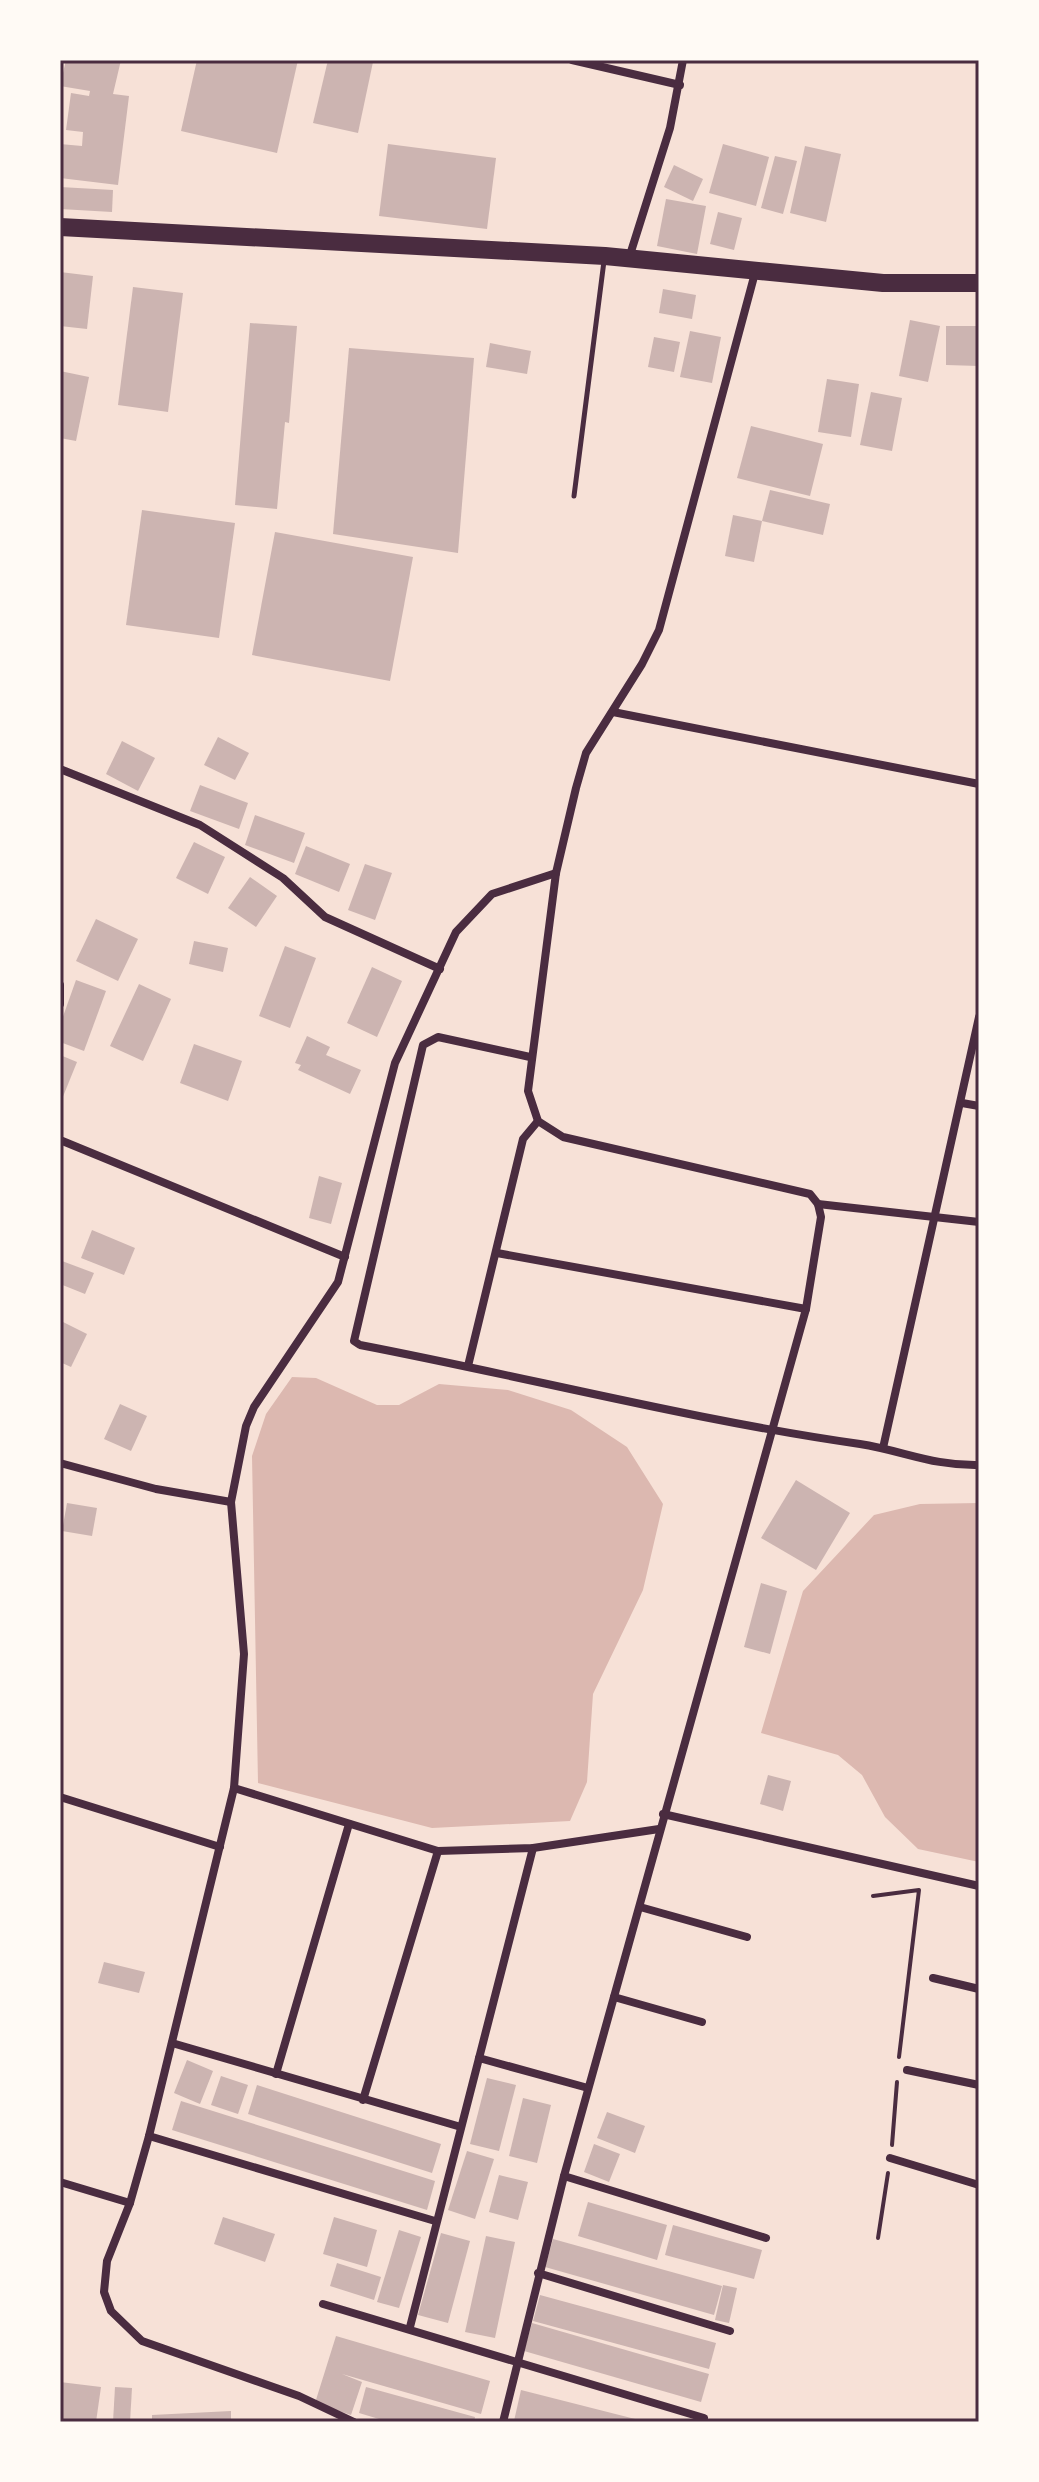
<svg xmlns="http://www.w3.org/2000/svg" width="1039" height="2482" viewBox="0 0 1039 2482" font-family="'Libre Baskerville',serif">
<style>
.water{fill:#dcb8b0}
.building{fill:#ccb4b1}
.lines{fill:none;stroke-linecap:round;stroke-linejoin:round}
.path{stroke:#4a2c40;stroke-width:4}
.service{stroke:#4a2c40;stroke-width:5}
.minor{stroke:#4a2c40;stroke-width:8}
.primary{stroke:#4a2c40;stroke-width:18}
.neatline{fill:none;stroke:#4a2c40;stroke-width:3}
</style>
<rect width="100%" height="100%" fill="#f7e1d7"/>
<g class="water">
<polygon points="292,1377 316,1378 377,1405 399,1405 439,1384 508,1390 571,1410 627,1447 663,1504 643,1590 593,1694 587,1782 570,1821 432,1828 258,1783 252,1456 266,1414"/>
<polygon points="979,1503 979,1862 918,1849 885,1817 862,1775 838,1755 761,1733 803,1591 874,1515 920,1504"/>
</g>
<g class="building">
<polygon points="66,60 121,60 113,94 129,96 118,185 60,178 60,144 82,146 83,132 66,130 71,93 89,96 90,91 60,86"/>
<polygon points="197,60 298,60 277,153 181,131"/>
<polygon points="328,60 373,62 358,133 313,123"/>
<polygon points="388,144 496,158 487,229 379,216"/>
<polygon points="723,144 769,157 756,206 709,193"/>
<polygon points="805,146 841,154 826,222 790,213"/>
<polygon points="775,156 797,161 783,214 761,208"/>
<polygon points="674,165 703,179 693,201 664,187"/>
<polygon points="60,187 113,190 112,212 60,209"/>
<polygon points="666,199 706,206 697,254 657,246"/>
<polygon points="718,212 742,218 734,250 710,244"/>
<polygon points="60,272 93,276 87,329 60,326"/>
<polygon points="133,287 183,293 168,412 118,405"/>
<polygon points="663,289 696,295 692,319 659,313"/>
<polygon points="910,320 940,326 928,382 899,376"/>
<polygon points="250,323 297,326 289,423 285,422 277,509 235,505"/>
<polygon points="946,326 979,326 979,366 946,365"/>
<polygon points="690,331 721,337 712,383 680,377"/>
<polygon points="654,337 680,342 674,372 648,367"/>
<polygon points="490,343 531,351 527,374 486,367"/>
<polygon points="349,348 474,358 458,553 333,534"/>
<polygon points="60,371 89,377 76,441 60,438"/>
<polygon points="827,379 859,384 851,437 818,432"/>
<polygon points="871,392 902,398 892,451 860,445"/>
<polygon points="751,426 823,444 810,496 737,478"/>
<polygon points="770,490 830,504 823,535 762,521"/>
<polygon points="142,510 235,523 219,638 126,625"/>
<polygon points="733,515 762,521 754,562 725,556"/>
<polygon points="275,532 413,557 390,681 252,655"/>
<polygon points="218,737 249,753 235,780 204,765"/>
<polygon points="122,741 155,758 138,791 106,774"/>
<polygon points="200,785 248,803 239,829 190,811"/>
<polygon points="255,815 305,833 294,863 245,845"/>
<polygon points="194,842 225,857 208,894 176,878"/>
<polygon points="306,846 350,864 339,892 295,874"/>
<polygon points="365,864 392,873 375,920 348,910"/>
<polygon points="250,877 277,896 256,927 228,908"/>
<polygon points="96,919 138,939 118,981 76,961"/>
<polygon points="194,941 228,948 223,972 189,964"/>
<polygon points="285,946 316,958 290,1028 259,1016"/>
<polygon points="372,967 402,981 377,1037 347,1023"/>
<polygon points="76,980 106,991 84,1051 60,1042 60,1025"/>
<polygon points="139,984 171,999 143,1061 110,1046"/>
<polygon points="307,1036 330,1047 326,1055 361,1070 350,1094 298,1070 301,1065 295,1063"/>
<polygon points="194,1044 242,1061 228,1101 180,1083"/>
<polygon points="60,1055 77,1062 60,1104"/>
<polygon points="319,1176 342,1183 331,1224 309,1218"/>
<polygon points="92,1230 135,1248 124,1275 81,1258"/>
<polygon points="62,1261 94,1273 85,1294 60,1284"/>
<polygon points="61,1321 87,1334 71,1367 60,1362"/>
<polygon points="120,1404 147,1416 131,1451 104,1439"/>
<polygon points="796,1480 850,1513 816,1570 761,1538"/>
<polygon points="67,1503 97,1508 92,1536 62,1531"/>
<polygon points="761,1583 787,1591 770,1654 744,1647"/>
<polygon points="768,1775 791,1781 783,1811 760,1804"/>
<polygon points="104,1962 145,1972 139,1993 98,1983"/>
<polygon points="187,2060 213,2071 200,2104 174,2093"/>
<polygon points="221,2076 248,2085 238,2114 211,2105"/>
<polygon points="487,2078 516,2085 499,2151 470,2144"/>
<polygon points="257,2085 441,2144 432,2173 248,2114"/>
<polygon points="523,2098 551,2105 537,2163 509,2156"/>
<polygon points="181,2101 435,2181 427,2210 172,2130"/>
<polygon points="607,2112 645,2126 635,2153 597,2138"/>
<polygon points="594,2144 620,2154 609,2182 584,2172"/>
<polygon points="467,2151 494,2159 475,2219 448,2210"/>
<polygon points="499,2175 528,2182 518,2220 489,2212"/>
<polygon points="588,2202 667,2225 657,2260 578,2236"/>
<polygon points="223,2217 275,2234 265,2262 214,2244"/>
<polygon points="334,2217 377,2230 367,2267 323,2254"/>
<polygon points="673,2225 762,2250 754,2279 665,2255"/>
<polygon points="399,2230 421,2237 399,2308 377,2302"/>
<polygon points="441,2233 470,2241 448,2323 418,2315"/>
<polygon points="486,2236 515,2242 495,2338 465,2332"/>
<polygon points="553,2239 722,2286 714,2315 545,2267"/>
<polygon points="337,2263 381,2277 374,2300 330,2286"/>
<polygon points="723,2285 737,2288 729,2323 715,2320"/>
<polygon points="540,2295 716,2343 709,2369 533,2321"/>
<polygon points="532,2323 709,2374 701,2402 524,2351"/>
<polygon points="336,2336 490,2381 481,2414 342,2374 362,2382 351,2415 315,2403"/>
<polygon points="60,2382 101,2387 96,2422 60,2422"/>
<polygon points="115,2387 132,2388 130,2422 113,2422"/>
<polygon points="366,2387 475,2417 474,2422 389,2422 359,2413"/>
<polygon points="521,2390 643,2421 643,2422 514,2421"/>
<polygon points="231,2411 231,2422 152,2422 152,2415"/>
</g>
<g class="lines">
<g class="path">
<polyline points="873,1896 919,1890 899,2057"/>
<polyline points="892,2145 897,2082"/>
<polyline points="878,2238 888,2173"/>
</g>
<polyline class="service" points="574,496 604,261"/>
<g class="minor">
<polyline points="572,60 680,85"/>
<polyline points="629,258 670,128 683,60"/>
<polyline points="613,712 979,784"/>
<polyline points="60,769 200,825 283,878 325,917 440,969"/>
<polyline points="60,985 60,1004"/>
<path d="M530 1057 438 1037 423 1045 354 1341 360 1345C527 1377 692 1420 860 1444 904 1451 933 1466 979 1465"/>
<polyline points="962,1103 979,1106"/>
<polyline points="60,1140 345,1257"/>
<polyline points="818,1204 979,1222"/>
<polyline points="497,1253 806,1309"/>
<polyline points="468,1366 523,1139 538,1121"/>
<polyline points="883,1448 979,1017"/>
<polyline points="60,1463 156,1489 231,1502"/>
<polyline points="234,1788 438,1851 533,1848 659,1829"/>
<polyline points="60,1797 220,1847"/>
<polyline points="663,1814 979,1886"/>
<polyline points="640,1907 747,1937"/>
<polyline points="933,1978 979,1989"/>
<polyline points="614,1997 702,2022"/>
<polyline points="172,2043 461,2127"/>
<polyline points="479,2058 588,2088"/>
<polyline points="907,2070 979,2085"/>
<polyline points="276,2074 349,1824"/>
<polyline points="363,2100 438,1851"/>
<polyline points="149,2136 435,2221"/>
<polyline points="890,2158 979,2185"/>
<polyline points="564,2176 766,2238"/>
<polyline points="60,2182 130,2203"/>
<polyline points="538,2273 730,2331"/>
<polyline points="323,2304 704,2418"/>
<polyline points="410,2327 533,1848"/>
<polyline points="354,2422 299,2396 142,2341 111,2311 104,2292 107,2261 130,2203 149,2136 234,1788 244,1654 231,1502 246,1426 254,1407 338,1282 395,1063 456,932 492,894 556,873"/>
<polyline points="503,2422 564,2176 806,1309 821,1217 818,1204 810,1194 563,1137 538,1121 528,1091 556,873 576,788 586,753 642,664 659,630 755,273"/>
</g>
<polyline class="primary" points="60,227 605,256 883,283 979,283"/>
</g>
<rect width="1039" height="2482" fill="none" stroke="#fffaf5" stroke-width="124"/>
<rect x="62" y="62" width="915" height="2358" class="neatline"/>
</svg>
